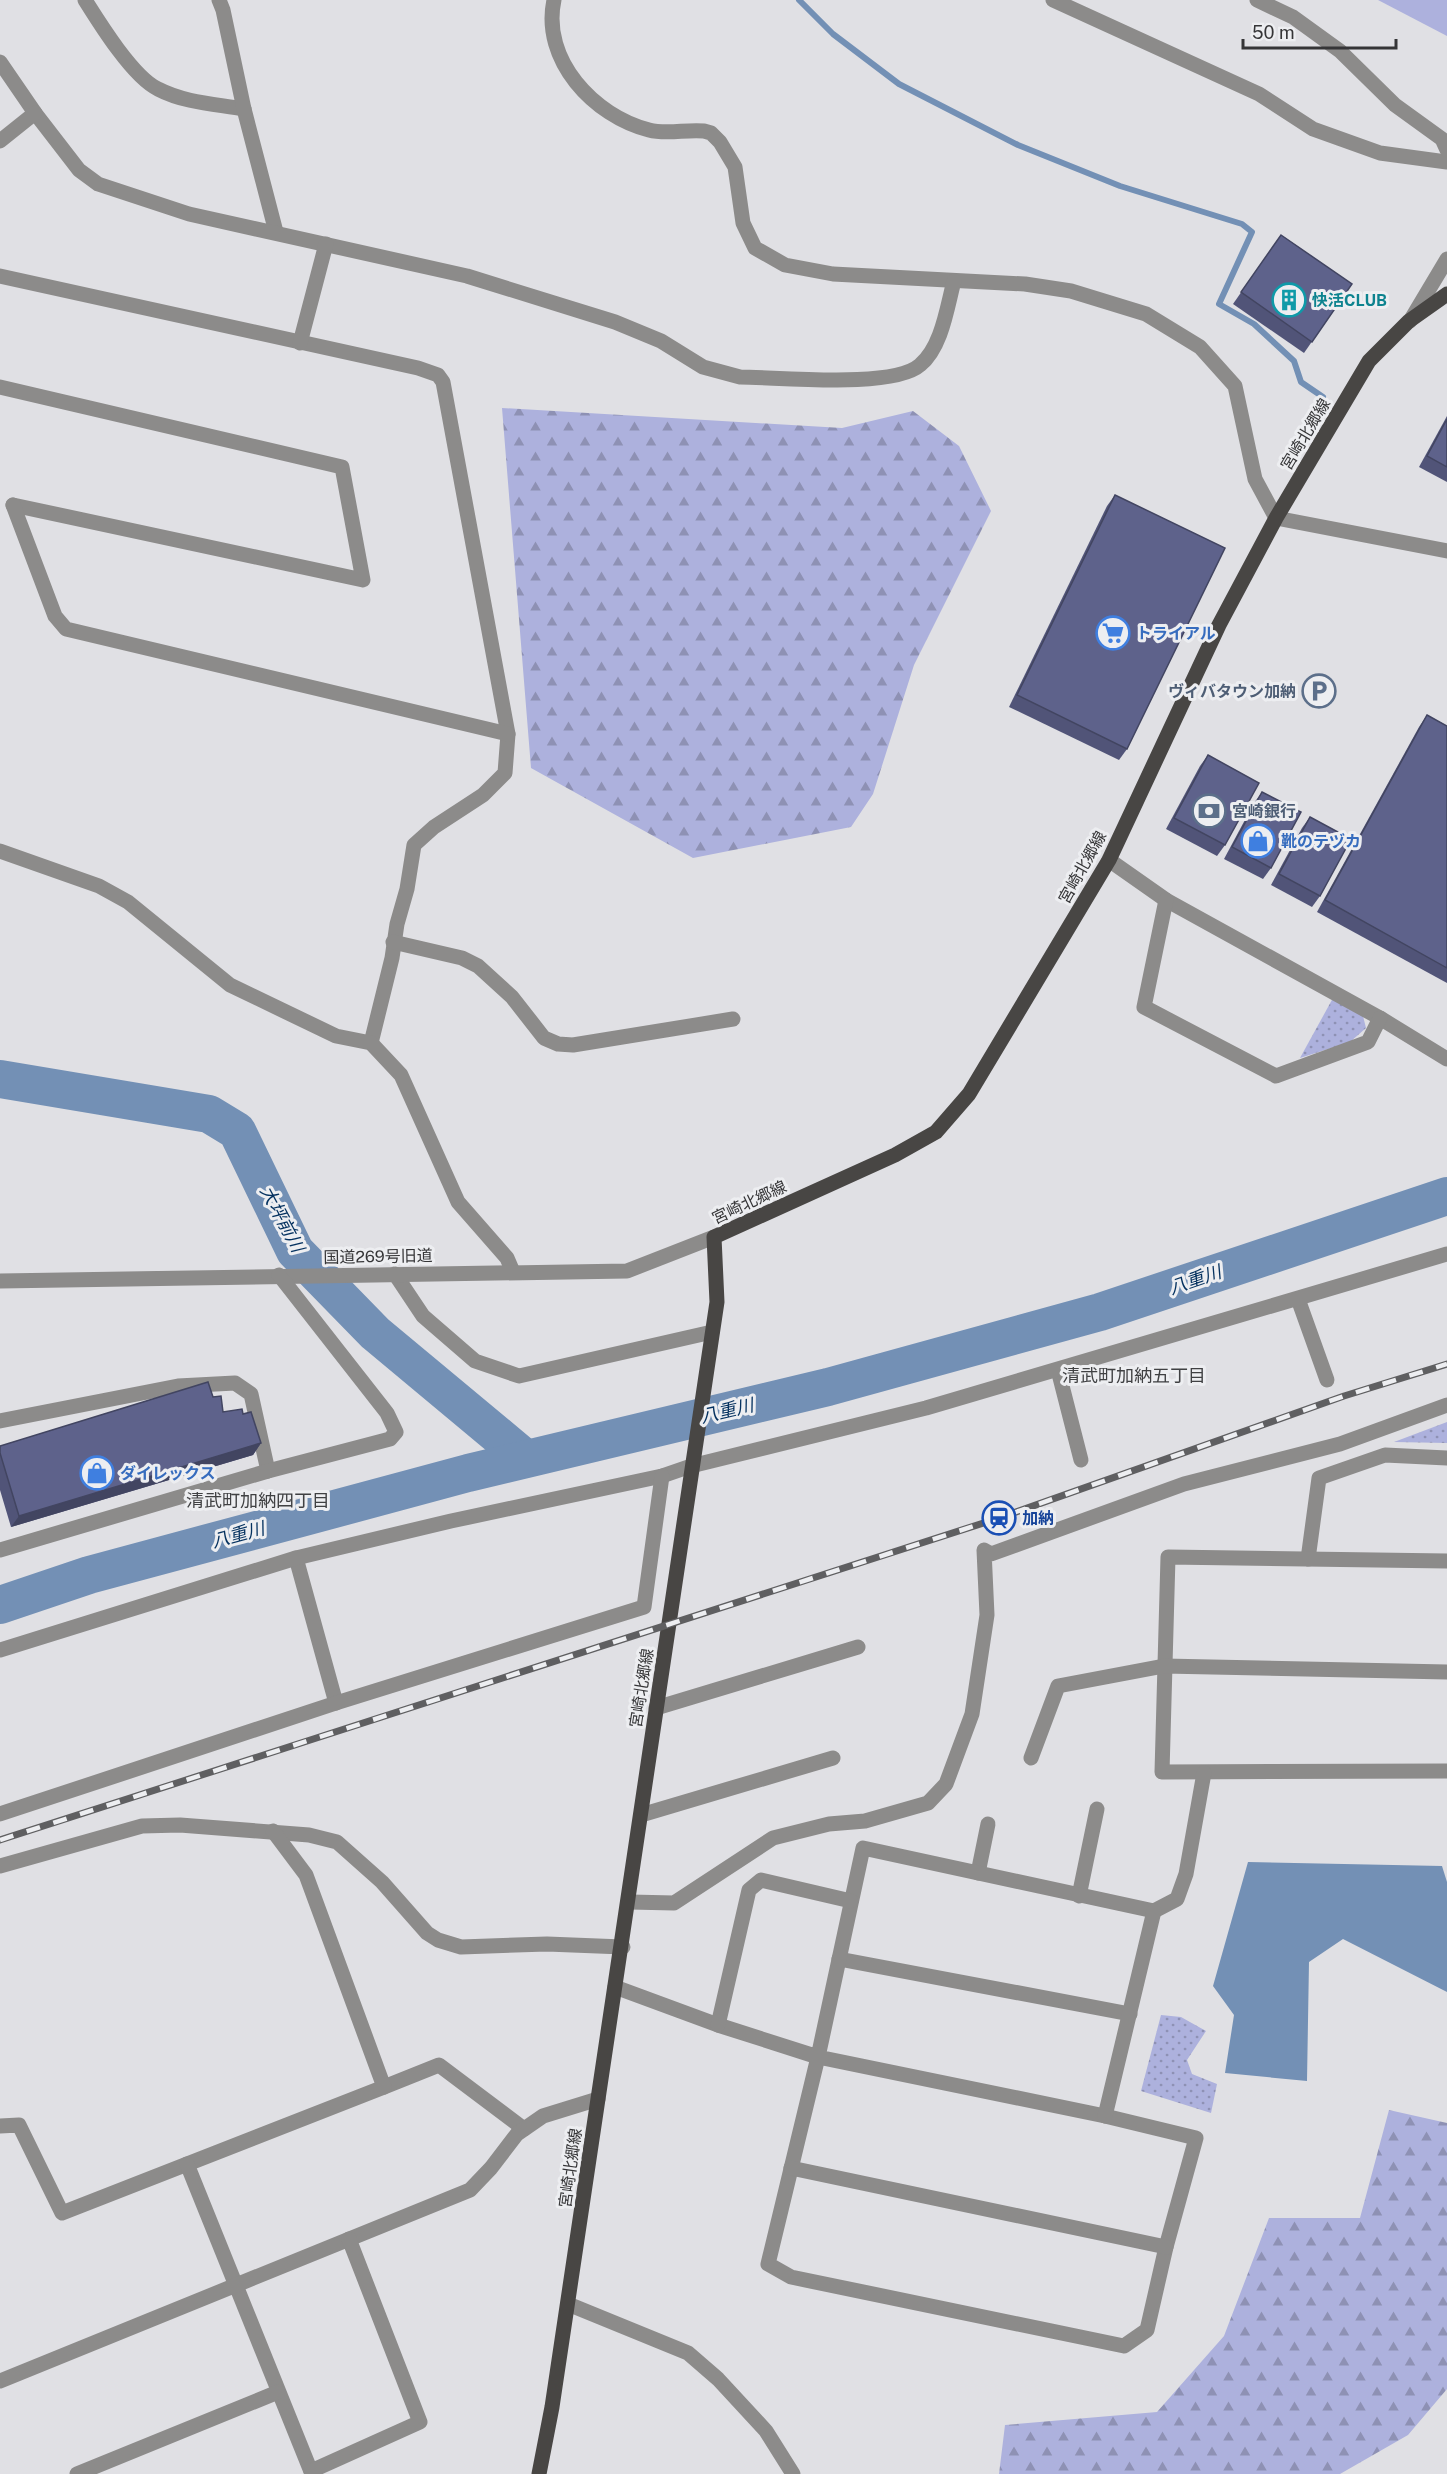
<svg xmlns="http://www.w3.org/2000/svg" width="1447" height="2474" viewBox="0 0 1447 2474" font-family="'Public Sans','Noto Sans JP',sans-serif">
<style>
.forest{fill:url(#forest-firs)}
.park{fill:url(#park-dots)}
.pitch{fill:#adb1dd}
.water{fill:#7390b5}
.lines{fill:none;stroke-linecap:round;stroke-linejoin:round}
.stream{stroke:#7390b5;stroke-width:6}
.river{stroke:#7390b5;stroke-width:38}
.minor{stroke:#8c8b8a;stroke-width:15}
.major{stroke:#484644;stroke-width:15}
.rail-casing{stroke:#5f5f61;stroke-width:7}
.rail{stroke:#edeef1;stroke-width:4.5;stroke-dasharray:14;stroke-linecap:butt}
.wall{fill:#515478}
.shaded-wall{fill:#424561}
.building{fill:#5e628b;stroke:#424561;stroke-width:1.5}
.labels{text-anchor:middle;stroke-width:6;stroke-linejoin:round;paint-order:stroke}
.culture-label{font-size:16px;font-weight:bold;fill:#0d838f;stroke:#edeef1;text-anchor:start}
.street-label{font-size:16px;fill:#353537;stroke:#edeef1}
.shop-label{font-size:16px;font-weight:bold;fill:#366cbe;stroke:#edeef1;text-anchor:start}
.service-label{font-size:16px;font-weight:bold;fill:#4e5e75;stroke:#edeef1;text-anchor:end}
.transit-label{font-size:16px;font-weight:bold;fill:#164399;stroke:#edeef1;text-anchor:start}
.water-label{font-size:18px;font-style:italic;fill:#04315f;stroke:#edeef1}
.neighbourhood-label{font-size:18px;fill:#404143;stroke:#edeef1}
</style>
<defs>
<pattern id="forest-firs" width="22" height="20" patternUnits="userSpaceOnUse" patternTransform="scale(1.5)"><rect width="22" height="20" fill="#adb1dd"/><path d="M5 1l3.5 6h-7zM16 11l3.5 6h-7z" fill="#8e91b4"/></pattern>
<pattern id="park-dots" width="8" height="8" patternUnits="userSpaceOnUse" patternTransform="scale(1.5)"><rect width="8" height="8" fill="#adb1dd"/><path d="M2 2h.1M6 6h.1" fill="none" stroke="#8e91b4" stroke-width="1.8" stroke-linecap="round"/></pattern>
</defs>
<rect width="100%" height="100%" fill="#e0e0e4"/>
<g class="forest">
<polygon points="502,408 842,428 913,411 959,446 991,511 914,665 873,794 851,827 693,858 531,768"/>
<polygon points="1389,2110 1447,2123 1447,2389 1408,2435 1340,2474 999,2474 1005,2425 1157,2412 1224,2336 1269,2218 1360,2218"/>
</g>
<g class="park">
<polygon points="1333,998 1363,1016 1366,1028 1350,1042 1300,1058"/>
<polygon points="1447,1422 1447,1443 1394,1442"/>
<polygon points="1161,2015 1181,2017 1206,2031 1187,2060 1192,2074 1217,2084 1211,2113 1141,2091"/>
</g>
<polygon class="pitch" points="1378,0 1447,0 1447,36"/>
<polygon class="water" points="1248,1862 1442,1866 1447,1882 1447,1992 1343,1939 1309,1962 1307,2081 1225,2073 1234,2015 1213,1986"/>
<g class="lines">
<polyline class="stream" points="799,0 833,34 899,84 1018,145 1120,186 1242,224 1252,232 1219,304 1254,324 1294,361 1301,382 1323,397"/>
<g class="river">
<polyline points="0,1079 209,1114 237,1131 295,1251 375,1333 525,1458"/>
<polyline points="0,1605 89,1575 468,1473 828,1387 1100,1312 1447,1196"/>
</g>
<g class="minor">
<path d="M85 0C100 24 133 77 158 89 185 103 215 104 244 109"/>
<polyline points="219,0 223,10 244,109 276,232"/>
<path d="M554 0C541 60 594 116 649 130 667 135 686 129 704 131L711 133 720 142 735 167 743 223 755 248 785 265 833 274 1025 284 1071 291 1146 314 1200 347 1235 386 1255 479 1276 518 1447 551"/>
<polyline points="1053,0 1259,94 1313,129 1380,153 1447,162"/>
<polyline points="1257,0 1293,17 1340,51 1395,105 1442,139 1447,150"/>
<path d="M0 62 35 113 79 170 98 184 189 214 467 276 615 322 661 341 703 367 740 377C779 377 893 389 920 365 942 347 947 307 954 281"/>
<polyline points="0,141 35,113"/>
<polyline points="0,276 418,368 438,375 443,382 508,734 505,773 483,795 434,827 414,845 407,889 397,924 392,958 371,1043"/>
<polyline points="1410,321 1447,259"/>
<polyline points="300,343 326,244"/>
<polyline points="0,387 342,467 363,580 13,505"/>
<polyline points="13,505 55,616 66,629 508,734"/>
<polyline points="0,851 99,886 128,902 230,985 336,1036 371,1043 401,1075 458,1202 507,1258 513,1272"/>
<polyline points="1109,860 1166,900 1380,1018 1447,1059"/>
<polyline points="1166,900 1144,1007 1276,1076 1368,1042 1380,1018"/>
<polyline points="393,942 462,958 478,966 512,997 544,1038 558,1044 573,1045 733,1019"/>
<polyline points="395,1274 423,1316 475,1361 519,1376 712,1332"/>
<polyline points="0,1281 627,1271 714,1237"/>
<polyline points="1298,1299 1327,1380"/>
<polyline points="1058,1370 1081,1460"/>
<polyline points="0,1421 178,1386 235,1383 251,1394 268,1471"/>
<polyline points="0,1550 268,1471 390,1439 396,1432 387,1413 279,1275"/>
<polyline points="296,1558 336,1703"/>
<polyline points="1308,1559 1319,1478 1385,1455 1447,1458"/>
<polyline points="1447,1561 1168,1557 1162,1772 1447,1771"/>
<polyline points="0,1650 296,1558 451,1521 662,1476 691,1466 926,1408 1447,1254"/>
<polyline points="656,1708 858,1647"/>
<polyline points="1031,1758 1058,1686 1164,1666 1447,1672"/>
<polyline points="0,1814 336,1703 644,1607 662,1476"/>
<polyline points="641,1815 833,1758"/>
<polyline points="0,1866 142,1826 180,1825 309,1835 337,1842 382,1882 427,1933 438,1940 461,1947 547,1944 623,1947"/>
<polyline points="978,1873 988,1824"/>
<polyline points="1079,1896 1097,1809"/>
<polyline points="630,1902 674,1903 773,1838 829,1824 865,1821 928,1803 946,1784 972,1714 987,1615 984,1550 991,1554 1184,1484 1340,1444 1447,1405"/>
<polyline points="839,1959 1130,2014"/>
<polyline points="615,1987 718,2025 818,2057 1105,2116 1196,2138 1166,2247 1147,2330 1124,2346 791,2277 768,2264 818,2057 863,1848 1154,1911 1177,1899 1186,1874 1204,1773"/>
<polyline points="718,2025 749,1890 761,1880 851,1901"/>
<polyline points="384,2087 439,2065 524,2129"/>
<polyline points="1105,2116 1154,1911"/>
<polyline points="0,2126 19,2125 62,2213 384,2087 306,1875 273,1831"/>
<polyline points="187,2164 312,2474"/>
<polyline points="791,2168 1166,2247"/>
<polyline points="568,2304 688,2353 718,2379 766,2431 793,2474"/>
<polyline points="0,2381 470,2190 491,2168 517,2134 543,2116 598,2099"/>
<polyline points="311,2471 420,2422 349,2239"/>
<polyline points="77,2474 278,2392"/>
</g>
<polyline class="major" points="539,2474 552,2407 717,1302 714,1237 895,1155 936,1132 969,1094 1109,860 1219,625 1276,518 1369,361 1409,321 1447,294"/>
<g class="rail-casing">
<polyline id="rail" points="0,1840 999,1518 1344,1396 1447,1364"/>
</g>
<use href="#rail" class="rail"/>
</g>
<g class="wall">
<polygon points="1281,235 1352,284 1304,353 1233,304"/>
<polygon points="1447,416 1447,482 1419,467"/>
<polygon points="1115,495 1127,749 1119,760 1009,707 1107,506"/>
<polygon points="1427,715 1447,726 1447,983 1317,912 1419,727"/>
<polygon points="1208,755 1225,845 1217,856 1166,829 1200,766"/>
<polygon points="1262,792 1271,868 1263,879 1224,859 1254,803"/>
<polygon points="1310,817 1320,896 1312,907 1271,885 1302,828"/>
<polygon points="213,1397 223,1412 243,1414 261,1443 253,1455 11,1527 0,1490 0,1446"/>
</g>
<polygon class="shaded-wall" points="261,1443 253,1455 11,1527 19,1516"/>
<g class="building">
<polygon points="1281,235 1352,284 1312,342 1241,292"/>
<polygon points="1447,419 1447,467 1427,456"/>
<polygon points="1115,495 1225,548 1127,749 1017,695"/>
<polygon points="1427,715 1447,726 1447,968 1325,900"/>
<polygon points="1208,755 1259,783 1225,845 1174,818"/>
<polygon points="1262,792 1301,812 1271,868 1232,847"/>
<polygon points="1310,817 1351,839 1320,896 1279,874"/>
<polygon points="208,1382 213,1397 221,1396 223,1412 242,1409 243,1414 251,1412 261,1443 19,1516 0,1453 0,1446"/>
</g>
<defs>
<g id="building-ring" transform="scale(1.725)"><circle r="9.5" fill="#edeef1" stroke="#0f9aa8" stroke-width="1.5"/><path d="M-4-6H4V6H1V3H-1V6H-4ZM-2.5-4.3h1.7v1.8h-1.7ZM.8-4.3h1.7v1.8H.8ZM-2.5-1h1.7V.8h-1.7ZM.8-1h1.7V.8H.8Z" fill="#0f9aa8"/></g>
<g id="supermarket-ring" transform="scale(1.725)"><circle r="9.5" fill="#edeef1" stroke="#3f7fe0" stroke-width="1.5"/><path d="M-6-5.5h2.5l.6 2H6L4.5 2H-2.5L-4.4-4H-6ZM-1.5 3.2a1.3 1.3 0 1 0 .1 0ZM3 3.2a1.3 1.3 0 1 0 .1 0Z" fill="#3f7fe0"/></g>
<g id="parking-ring" transform="scale(1.725)"><circle r="9.5" fill="#edeef1" stroke="#5c6f8a" stroke-width="1.5"/><path d="M-3.5-5.5H1a3.5 3.5 0 0 1 0 7H-1V5.5H-3.5ZM-1-3.4V-.6H.8a1.4 1.4 0 0 0 0-2.8Z" fill="#5c6f8a"/></g>
<g id="bank-ring" transform="scale(1.725)"><circle r="9.5" fill="#edeef1" stroke="#5c6f8a" stroke-width="1.5"/><path d="M-6-4H6V4H-6ZM0-2.3a2.3 2.3 0 1 0 0 4.6a2.3 2.3 0 1 0 0-4.6Z" fill="#5c6f8a"/></g>
<g id="shop-ring" transform="scale(1.725)"><circle r="9.5" fill="#edeef1" stroke="#3f7fe0" stroke-width="1.5"/><path d="M-5-2.5h2.3a2.7 3.5 0 0 1 5.4 0H5L5.5 6h-11ZM-1.5-2.5h3a1.5 2.3 0 0 0-3 0Z" fill="#3f7fe0"/></g>
<g id="station-ring" transform="scale(1.725)"><circle r="9.5" fill="#edeef1" stroke="#1a4fb4" stroke-width="1.5"/><path d="M-3-6H3Q5-6 5-4V2Q5 4 3 4L4.5 6H3L1.5 4h-3L-3 6H-4.5L-3 4Q-5 4-5 2V-4Q-5-6-3-6ZM-3.5-4v3h7v-3ZM-3.5 1v1.5H-2V1ZM2 1v1.5H3.5V1Z" fill="#1a4fb4"/></g>
</defs>
<g fill-rule="evenodd">
<use href="#building-ring" x="1289" y="300"/>
<use href="#supermarket-ring" x="1113" y="633"/>
<use href="#parking-ring" x="1319" y="691"/>
<use href="#bank-ring" x="1209" y="811"/>
<use href="#shop-ring" x="1258" y="841"/>
<use href="#shop-ring" x="97" y="1473"/>
<use href="#station-ring" x="999" y="1518"/>
</g>
<g class="labels">
<g class="culture-label">
<text x="1312" y="306">快活CLUB</text>
</g>
<g class="street-label">
<text transform="translate(1305 434) rotate(-59)" y="6">宮崎北郷線</text>
<text transform="translate(1082 867) rotate(-61)" y="6">宮崎北郷線</text>
<text transform="translate(749 1202) rotate(-25)" y="6">宮崎北郷線</text>
<text transform="translate(378 1256) rotate(-1)" y="6">国道269号旧道</text>
<text transform="translate(641 1688) rotate(-81)" y="6">宮崎北郷線</text>
<text transform="translate(570 2168) rotate(-82)" y="6">宮崎北郷線</text>
</g>
<g class="shop-label">
<text x="1136" y="639">トライアル</text>
<text x="1281" y="847">靴のテヅカ</text>
<text x="120" y="1479">ダイレックス</text>
</g>
<g class="service-label">
<text x="1296" y="697">ヴィバタウン加納</text>
<text x="1232" y="817" text-anchor="start">宮崎銀行</text>
</g>
<g class="transit-label">
<text x="1022" y="1524">加納</text>
</g>
<g class="water-label">
<text transform="translate(282 1219) rotate(62)" y="6">大坪前川</text>
<text transform="translate(1195 1280) rotate(-19)" y="6">八重川</text>
<text transform="translate(727 1411) rotate(-13)" y="6">八重川</text>
<text transform="translate(238 1535) rotate(-15)" y="6">八重川</text>
</g>
<g class="neighbourhood-label">
<text x="1134" y="1382">清武町加納五丁目</text>
<text x="258" y="1507">清武町加納四丁目</text>
</g>
</g>
<path d="M1243 39v9h153v-9" fill="none" stroke="#353537" stroke-width="3"/>
<text x="1252" y="39" font-size="18" fill="#353537" stroke="#edeef1" stroke-width="4.5" paint-order="stroke">50 m</text>
</svg>
